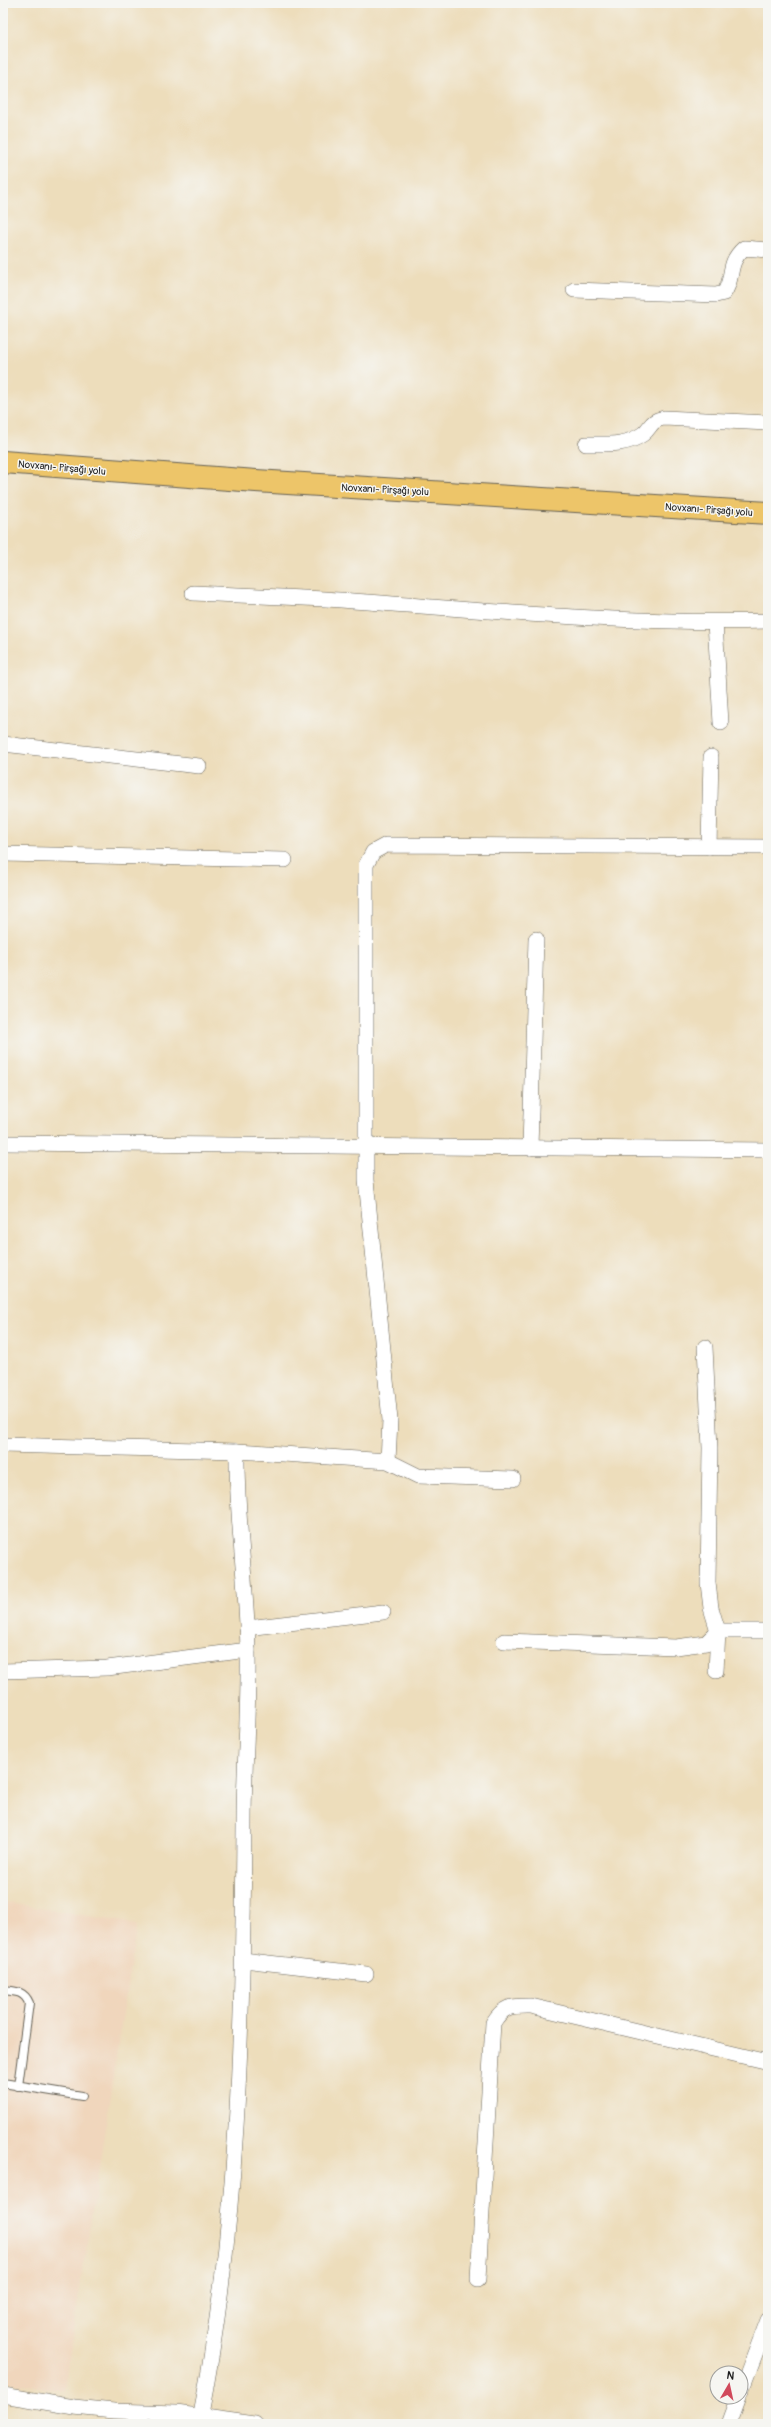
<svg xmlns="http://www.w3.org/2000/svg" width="771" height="2427" viewBox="0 0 771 2427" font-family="Pangolin,sans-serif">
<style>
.built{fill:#f0d6bc}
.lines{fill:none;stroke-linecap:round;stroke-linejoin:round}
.service-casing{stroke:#656054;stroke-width:10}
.minor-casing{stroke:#656054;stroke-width:16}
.primary-casing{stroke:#656054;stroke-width:24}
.service{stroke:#fff;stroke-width:8}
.minor{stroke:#fff;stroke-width:15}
.primary{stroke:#edc569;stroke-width:22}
.labels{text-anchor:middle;stroke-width:3;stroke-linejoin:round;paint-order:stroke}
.street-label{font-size:10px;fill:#1c1c1c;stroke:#f6f6f2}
</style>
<rect width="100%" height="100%" fill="#f6f6f2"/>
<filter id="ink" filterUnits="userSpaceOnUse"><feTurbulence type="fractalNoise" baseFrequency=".025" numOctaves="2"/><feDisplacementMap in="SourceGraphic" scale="8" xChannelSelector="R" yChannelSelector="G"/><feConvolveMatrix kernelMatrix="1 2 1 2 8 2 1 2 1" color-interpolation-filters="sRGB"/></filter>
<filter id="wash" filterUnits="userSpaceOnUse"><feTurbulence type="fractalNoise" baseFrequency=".012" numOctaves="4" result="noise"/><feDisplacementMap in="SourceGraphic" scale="16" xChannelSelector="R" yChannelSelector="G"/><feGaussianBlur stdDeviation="0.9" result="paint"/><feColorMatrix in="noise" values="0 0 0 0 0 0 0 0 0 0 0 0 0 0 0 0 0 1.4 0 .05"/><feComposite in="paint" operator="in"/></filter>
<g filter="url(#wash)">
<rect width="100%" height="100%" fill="#edddbb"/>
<polygon class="built" points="3,1902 137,1924 64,2391 3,2381"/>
</g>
<g filter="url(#ink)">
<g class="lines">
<g class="service-casing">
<g id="service">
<path d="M3 1990C15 1991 24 1991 29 2003L18 2086"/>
<polyline points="3,2083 82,2096"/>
</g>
</g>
<g class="minor-casing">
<g id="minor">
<path d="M574 290 716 295 724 293C735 277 726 264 744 248L768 250"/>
<path d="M586 444C605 444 626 446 643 434 652 427 649 421 664 418L768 423"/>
<path d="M193 593C237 595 281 597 325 599 473 609 620 625 768 621"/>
<polyline points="715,622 721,723"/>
<polyline points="3,744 199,766"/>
<polyline points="709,847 711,757"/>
<polyline points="3,854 285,860"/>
<polyline points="3,1143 768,1150"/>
<polyline points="530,1148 536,939"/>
<polyline points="705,1347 710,1448 708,1583 711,1608 718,1631 716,1671"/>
<polyline points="3,1445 237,1451 388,1461 418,1476 513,1479"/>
<polyline points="388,1461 390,1420 366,1180 366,865 373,852 386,845 768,847"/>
<polyline points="247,1628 383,1612"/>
<polyline points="504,1641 676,1647 706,1643 718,1631 768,1631"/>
<polyline points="3,1671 107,1668 248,1650"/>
<polyline points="243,1960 366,1974"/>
<path d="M478 2279 493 2023C504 2005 511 2006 531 2006L768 2062"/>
<polyline points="741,2391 768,2320"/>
<polyline points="3,2395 74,2407 114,2411 176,2413 255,2424"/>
<path d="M199 2424C239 2226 243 2025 244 1823 244 1766 249 1709 248 1652 247 1584 236 1518 237 1451"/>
<polyline points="729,2424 739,2397"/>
</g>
</g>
<g class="primary-casing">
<polyline id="primary" points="3,462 256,481 768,513"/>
</g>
<use href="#service" class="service"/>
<use href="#minor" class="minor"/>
<use href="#primary" class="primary"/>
</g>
</g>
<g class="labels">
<g class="street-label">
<text transform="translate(62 467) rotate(5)" y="4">Novxanı- Pirşağı yolu</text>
<text transform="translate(385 489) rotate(3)" y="4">Novxanı- Pirşağı yolu</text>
<text transform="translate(709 509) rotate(4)" y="4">Novxanı- Pirşağı yolu</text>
</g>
</g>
<rect width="771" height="2427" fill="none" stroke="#f6f6f2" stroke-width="16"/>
<g transform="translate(729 2385) rotate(9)"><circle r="19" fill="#f6f6f2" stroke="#9f9f9c"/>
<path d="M0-3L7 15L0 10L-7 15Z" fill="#d1495b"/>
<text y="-6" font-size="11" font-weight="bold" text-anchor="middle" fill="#1c1c1c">N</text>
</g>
</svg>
